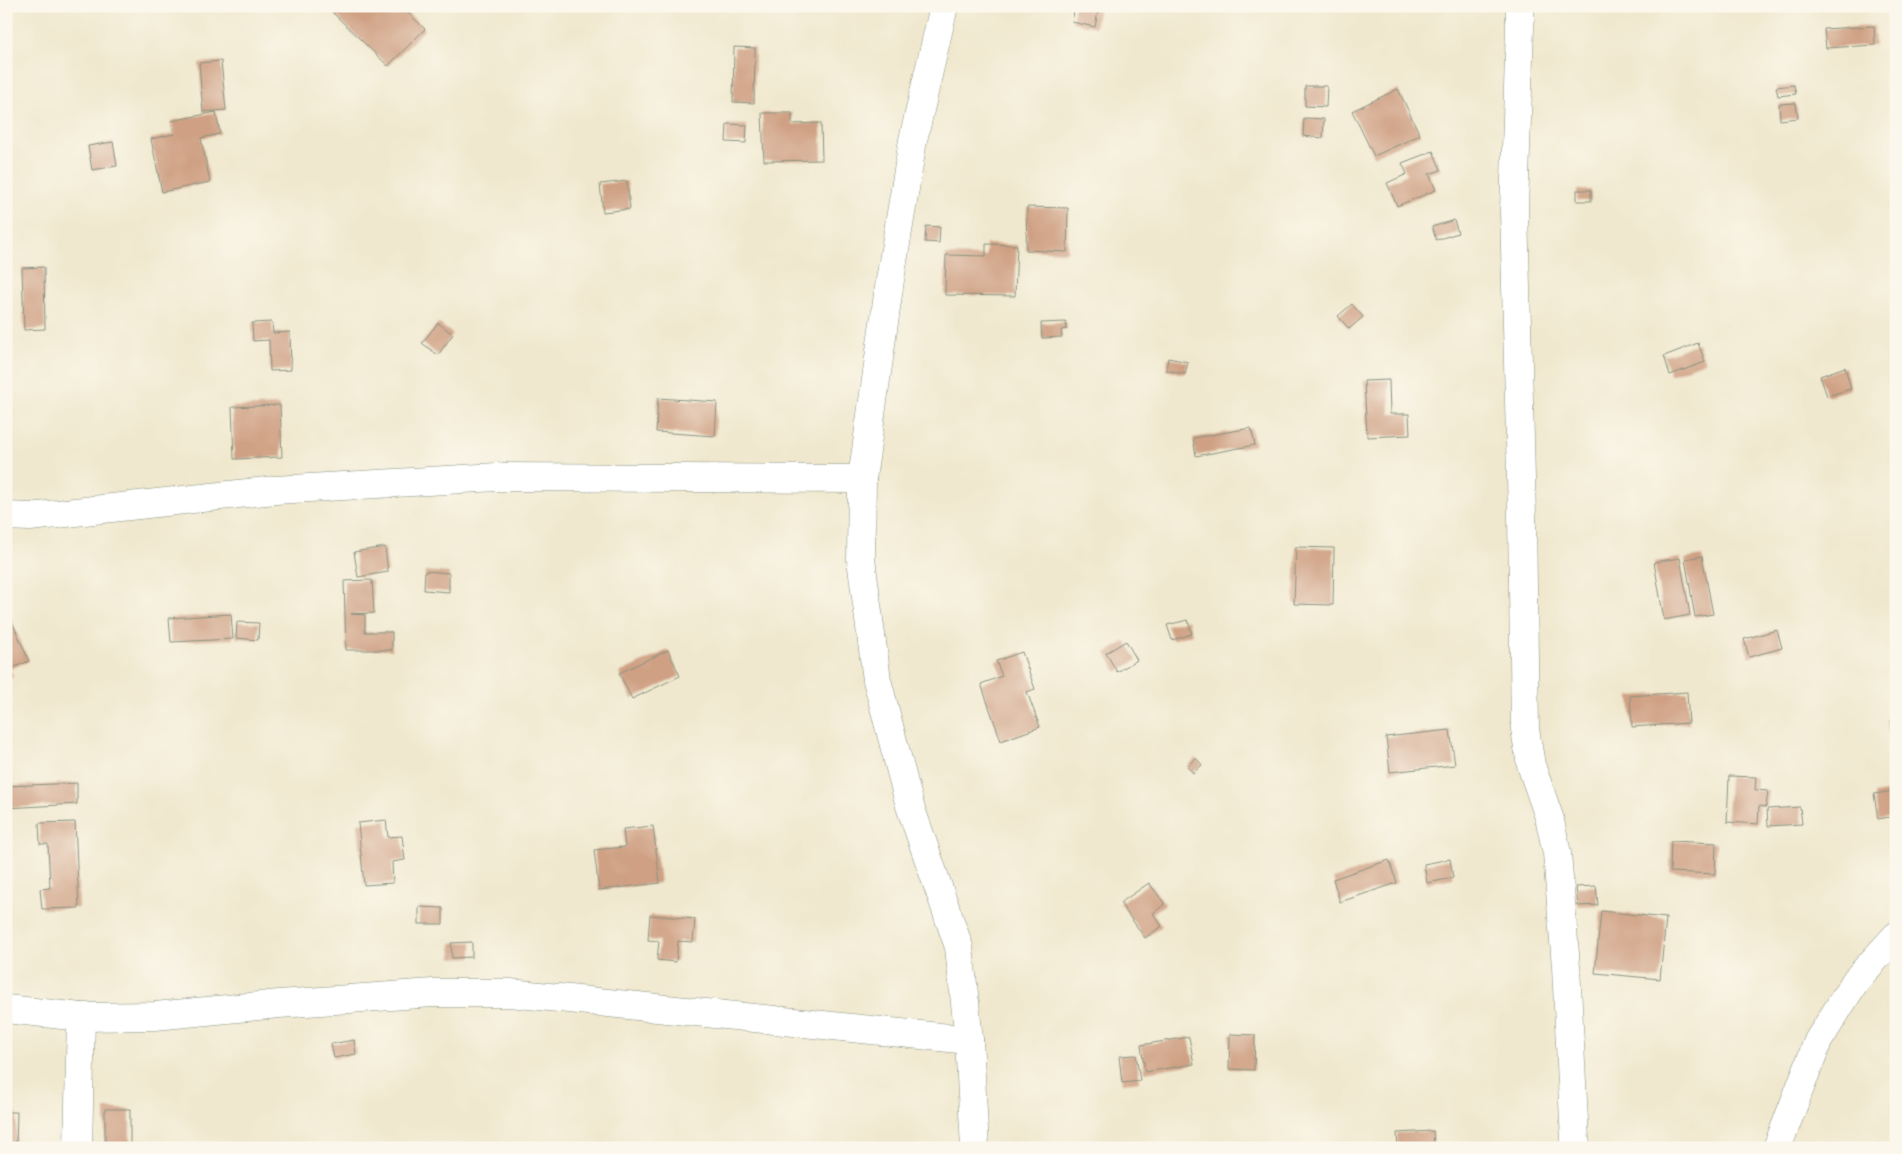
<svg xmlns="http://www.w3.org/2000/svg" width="1902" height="1154" viewBox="0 0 1902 1154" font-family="'Old Standard TT',serif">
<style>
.building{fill:#cfa083}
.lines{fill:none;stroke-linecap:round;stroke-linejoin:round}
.minor-casing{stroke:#889281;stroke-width:29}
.minor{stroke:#fff;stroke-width:28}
</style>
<rect width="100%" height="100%" fill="#fbf7ec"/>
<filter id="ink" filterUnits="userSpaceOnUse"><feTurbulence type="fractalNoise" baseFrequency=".02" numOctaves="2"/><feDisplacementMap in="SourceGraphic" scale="10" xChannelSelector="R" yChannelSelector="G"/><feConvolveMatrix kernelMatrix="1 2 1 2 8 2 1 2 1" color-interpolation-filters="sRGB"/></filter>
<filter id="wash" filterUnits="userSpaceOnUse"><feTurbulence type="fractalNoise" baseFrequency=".0096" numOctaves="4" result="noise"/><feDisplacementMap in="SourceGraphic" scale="20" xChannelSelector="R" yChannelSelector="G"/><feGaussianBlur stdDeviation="1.12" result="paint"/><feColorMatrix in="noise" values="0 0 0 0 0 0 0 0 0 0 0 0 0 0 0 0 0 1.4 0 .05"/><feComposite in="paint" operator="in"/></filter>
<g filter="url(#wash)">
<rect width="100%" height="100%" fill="#f0e8ce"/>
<g id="blocks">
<g class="building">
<polygon points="340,6 410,6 406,11 425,29 388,66 333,13"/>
<polygon points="1075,6 1099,7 1095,27 1072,22"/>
<polygon points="1874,26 1875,45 1826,48 1824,29"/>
<polygon points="734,47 755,48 754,103 733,102"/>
<polygon points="221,61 226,110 203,112 199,63"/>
<polygon points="1794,85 1796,94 1778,96 1776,87"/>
<polygon points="1305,86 1327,86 1326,107 1305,106"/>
<polygon points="1398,89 1420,135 1374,156 1352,111"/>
<polygon points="1796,103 1798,118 1780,120 1779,104"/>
<polygon points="216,112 220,134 201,138 210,182 162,192 151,139 174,134 171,121"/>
<polygon points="762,113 792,113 792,124 821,123 822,160 764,161"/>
<polygon points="1304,118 1324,119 1323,138 1303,136"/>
<polygon points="727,124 747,125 746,143 726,142"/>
<polygon points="113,142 117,166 92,170 88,146"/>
<polygon points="1433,151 1441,170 1429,174 1436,190 1397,206 1387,183 1407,174 1402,163"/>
<polygon points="627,181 630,209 603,212 600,184"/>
<rect x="1577" y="190" width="14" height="11"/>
<polygon points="1027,207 1068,208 1067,252 1026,250"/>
<polygon points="1454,220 1458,233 1436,240 1432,227"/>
<polygon points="926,226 940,227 939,243 925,242"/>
<polygon points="986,244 1017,245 1015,296 945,295 946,255 986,256"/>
<polygon points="44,267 45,329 24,330 22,268"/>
<polygon points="1352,304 1363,317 1349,329 1338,316"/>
<polygon points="272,322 273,333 290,332 291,370 270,371 269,340 253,341 252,323"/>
<polygon points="1066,322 1067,329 1061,330 1062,337 1042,338 1041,323"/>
<polygon points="438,323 453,334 438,355 422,343"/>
<polygon points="1698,343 1705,362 1670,375 1664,356"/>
<polygon points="1168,358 1188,362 1185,374 1166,370"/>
<polygon points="1845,367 1851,389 1827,396 1820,376"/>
<polygon points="1389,380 1390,414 1409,414 1410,435 1367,437 1364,381"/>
<polygon points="658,398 717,402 715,436 656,432"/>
<polygon points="280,405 282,457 234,459 232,407"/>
<polygon points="1251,428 1255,445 1196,456 1193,438"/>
<polygon points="385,547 388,572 358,577 354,552"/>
<polygon points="1296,547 1334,548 1333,605 1294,604"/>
<polygon points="1702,556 1713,614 1695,617 1685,559"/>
<polygon points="1680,558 1690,615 1664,620 1654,562"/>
<polygon points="425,571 449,573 449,592 424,590"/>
<polygon points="372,580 374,613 351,614 365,615 365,632 392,632 392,650 346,650 344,581"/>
<polygon points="231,614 233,639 171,642 169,618"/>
<polygon points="10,617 29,661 10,669 13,677 6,680 6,619"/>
<polygon points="1188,620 1192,634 1172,640 1167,625"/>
<polygon points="237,622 259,623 258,640 236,638"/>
<polygon points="1777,630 1782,648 1749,657 1744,639"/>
<polygon points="1126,641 1137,660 1117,672 1106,653"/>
<polygon points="668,650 680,676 632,699 619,673"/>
<polygon points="1022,652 1035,689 1027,692 1040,727 1001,741 981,684 1002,676 996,661"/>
<polygon points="1687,692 1689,723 1632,727 1630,696"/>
<polygon points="1891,720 1896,720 1896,769 1893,769"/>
<polygon points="1450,730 1455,765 1390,772 1386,737"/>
<polygon points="1196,758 1202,765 1193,773 1187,766"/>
<polygon points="1729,776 1756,777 1755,790 1768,791 1766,807 1759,806 1758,824 1727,822"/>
<polygon points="77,783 77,804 6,808 6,786"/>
<polygon points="1893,791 1896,816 1878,819 1874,794"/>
<polygon points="1800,807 1802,824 1768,826 1767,809"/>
<polygon points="386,820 388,837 402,836 405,860 392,862 393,883 364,885 358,823"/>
<polygon points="75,822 79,908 42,909 40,889 50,888 48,844 40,844 39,823"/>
<polygon points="653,826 660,883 599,890 594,850 625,847 623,829"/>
<polygon points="1671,841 1716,843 1715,874 1670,872"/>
<polygon points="1450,859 1453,878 1427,883 1424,864"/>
<polygon points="1389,860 1397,883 1340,902 1333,879"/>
<polygon points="1149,883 1165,904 1153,913 1162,926 1145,938 1120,903"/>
<polygon points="1596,886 1598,905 1578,906 1576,887"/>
<polygon points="419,907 443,908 443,924 419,924"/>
<polygon points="1601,911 1666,918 1660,979 1595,973"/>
<polygon points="650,915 695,919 693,942 678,941 676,962 657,960 659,941 648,940"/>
<polygon points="472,942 472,957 452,958 451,943"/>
<polygon points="1230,1034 1255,1035 1254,1070 1229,1069"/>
<polygon points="1189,1037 1194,1064 1145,1072 1141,1045"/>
<polygon points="354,1040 356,1054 334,1058 331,1044"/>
<polygon points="1136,1055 1140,1081 1122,1083 1119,1056"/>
<rect x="105" y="1109" width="25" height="39"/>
<polygon points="6,1112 17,1112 16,1148 6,1148"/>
<polygon points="1433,1131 1434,1148 1398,1148 1397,1133"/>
</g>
</g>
</g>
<g filter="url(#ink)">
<use href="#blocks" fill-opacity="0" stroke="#889281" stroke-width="1"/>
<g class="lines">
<g class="minor-casing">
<g id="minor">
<polyline points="944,6 913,140 890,280 862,479 861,559 877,680 910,806 959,947 969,1040 975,1148"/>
<polyline points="1520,6 1520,27 1514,210 1522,516 1525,729 1531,765 1549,817 1557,853 1566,967 1575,1140 1577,1148"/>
<polyline points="6,516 30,517 275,490 497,477 862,479"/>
<polyline points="6,1009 81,1017 155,1016 279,1004 433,993 510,993 969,1040"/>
<polyline points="78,1148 81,1017"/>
<polyline points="1777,1148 1818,1041 1856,980 1896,936"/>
</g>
</g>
<use href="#minor" class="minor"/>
</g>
</g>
<rect width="1902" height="1154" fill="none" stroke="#fbf7ec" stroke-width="25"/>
</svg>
